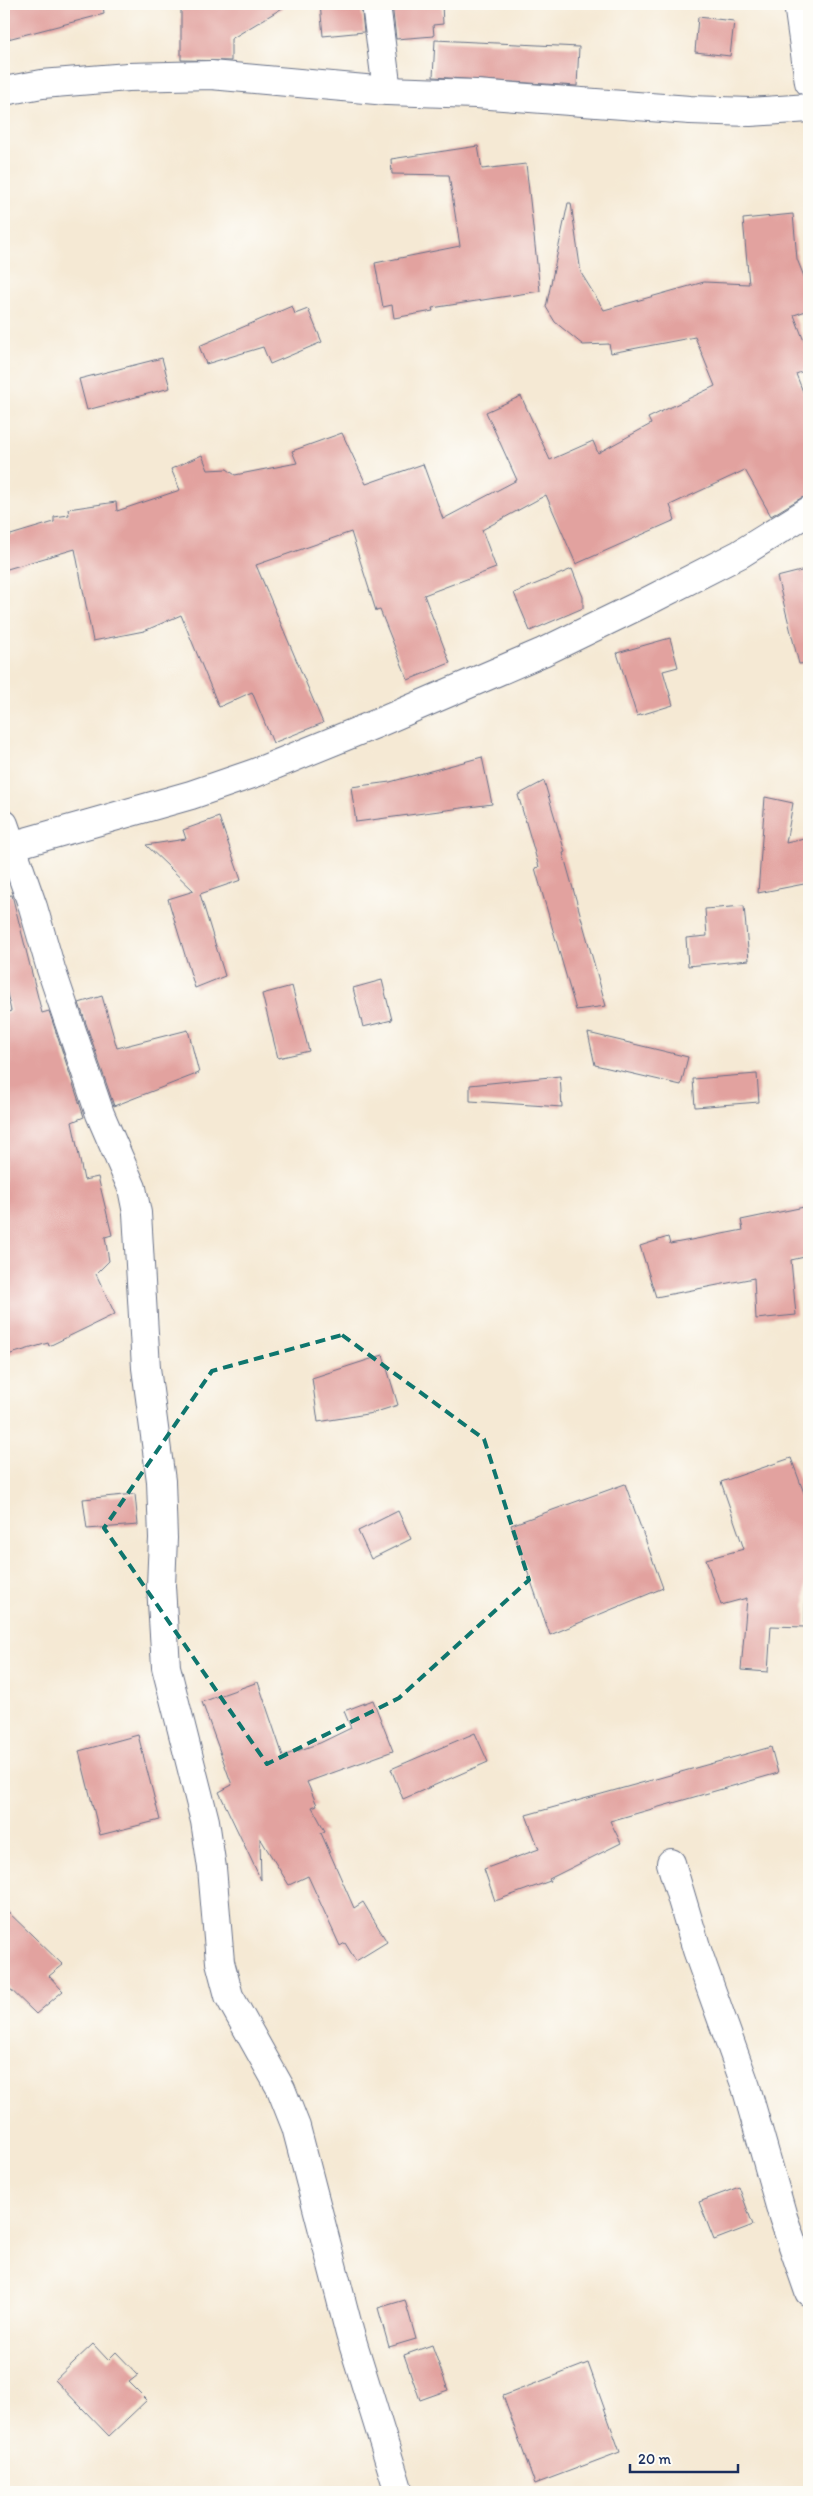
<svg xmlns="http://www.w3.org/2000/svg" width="813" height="2496" viewBox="0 0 813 2496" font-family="Itim,sans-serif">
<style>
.building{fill:#e2a29f}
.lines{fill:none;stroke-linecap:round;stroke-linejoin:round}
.minor-casing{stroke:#677087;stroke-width:30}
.minor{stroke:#fff;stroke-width:28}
.marked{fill:none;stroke:#0f766e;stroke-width:4;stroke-dasharray:10 6;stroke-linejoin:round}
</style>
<rect width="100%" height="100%" fill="#fdfcf7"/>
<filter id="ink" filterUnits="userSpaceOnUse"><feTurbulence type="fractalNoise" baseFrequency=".02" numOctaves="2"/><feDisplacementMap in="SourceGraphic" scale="10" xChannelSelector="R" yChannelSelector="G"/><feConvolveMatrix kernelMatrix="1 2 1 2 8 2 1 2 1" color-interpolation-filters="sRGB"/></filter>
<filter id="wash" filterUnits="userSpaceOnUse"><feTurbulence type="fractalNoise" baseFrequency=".0096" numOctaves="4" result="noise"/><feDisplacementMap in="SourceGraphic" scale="20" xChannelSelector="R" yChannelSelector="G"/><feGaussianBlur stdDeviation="1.12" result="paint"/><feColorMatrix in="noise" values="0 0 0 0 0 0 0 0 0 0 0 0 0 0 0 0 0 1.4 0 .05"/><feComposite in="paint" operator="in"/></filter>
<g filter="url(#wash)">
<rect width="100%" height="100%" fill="#f5e9d4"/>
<g id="blocks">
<g class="building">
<polygon points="4,4 103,4 104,14 4,40"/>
<polygon points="181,4 289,4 231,39 231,61 181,60"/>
<polygon points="320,4 361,4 364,32 323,36"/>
<polygon points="392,4 442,4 443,24 433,25 434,36 396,39"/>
<polygon points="698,17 734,21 730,56 695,52"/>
<polygon points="435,40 579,47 577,86 433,77"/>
<polygon points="478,146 482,169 526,164 540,291 432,308 433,311 394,318 392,305 383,307 375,263 460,246 449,175 392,174 391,159"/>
<polygon points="568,203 571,203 581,273 604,310 704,282 749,284 743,219 793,214 797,259 809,289 809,310 794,315 809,354 809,369 796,374 809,407 809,496 801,498 771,516 745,470 670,505 675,520 576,564 546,495 482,530 496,568 424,595 450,663 408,680 380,610 376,611 351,532 256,565 323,723 273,743 252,692 219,707 181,615 144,631 93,641 75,549 4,570 4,537 54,522 54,517 69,515 68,509 116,502 117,511 180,490 171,469 202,455 208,470 227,469 235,475 297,463 292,451 342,433 366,484 423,464 443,519 517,480 486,412 521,396 550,460 593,441 598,453 651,424 648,418 715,386 695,337 611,353 609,344 583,345 555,322 546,307"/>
<polygon points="292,306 295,314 308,309 322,342 270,364 263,347 206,364 199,346"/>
<polygon points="162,358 170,388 87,410 79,379"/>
<polygon points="572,569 583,597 583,608 530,631 514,593"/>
<polygon points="805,570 809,588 809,663 799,664 777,577"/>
<polygon points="670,638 678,667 663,671 673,705 637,716 617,653"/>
<polygon points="482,757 492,804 356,822 351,787 390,782"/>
<polygon points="544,781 565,852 563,853 606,1006 576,1010 535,868 539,867 518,795"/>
<polygon points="765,797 793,803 786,843 809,838 809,883 758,893"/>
<polygon points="219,817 241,880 200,894 225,976 195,988 168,899 194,891 146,845 186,839 183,830"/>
<polygon points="12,895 42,1013 49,1011 84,1117 72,1122 84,1180 98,1177 112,1235 105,1237 109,1261 96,1274 115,1314 49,1346 48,1343 4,1356 4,1014 11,1011 4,980 4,896"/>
<polygon points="744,906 749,960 688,966 686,938 707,936 705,909"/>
<polygon points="382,980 392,1020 363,1027 353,988"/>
<polygon points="292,986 309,1051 278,1058 262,994"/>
<polygon points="102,996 117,1048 188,1030 199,1073 114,1106 79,1003"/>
<polygon points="588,1033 688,1057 681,1085 595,1065"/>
<polygon points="757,1074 759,1102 695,1107 693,1079"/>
<polygon points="560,1076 562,1107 470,1101 470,1085"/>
<polygon points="809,1206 809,1256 791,1260 796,1315 756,1319 754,1278 656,1297 640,1246 668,1237 670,1244 743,1230 741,1220"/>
<polygon points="383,1355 398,1405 373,1413 318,1422 312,1378"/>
<polygon points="791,1458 807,1501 805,1627 771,1626 768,1672 741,1670 747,1598 721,1605 706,1559 744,1549 721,1482"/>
<polygon points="625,1484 663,1588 550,1635 511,1525"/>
<polygon points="135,1494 138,1525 87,1529 83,1499"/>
<polygon points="398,1511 411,1539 371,1559 358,1531"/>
<polygon points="258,1682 283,1756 320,1743 351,1728 344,1711 373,1700 393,1751 307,1782 317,1805 312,1807 325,1831 321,1833 354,1908 363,1902 387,1942 356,1961 345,1943 340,1946 308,1876 289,1885 260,1838 261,1880 219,1792 232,1785 202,1702"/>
<polygon points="475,1733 488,1762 403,1799 391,1769"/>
<polygon points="138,1735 160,1820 100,1835 79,1751"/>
<polygon points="771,1747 778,1773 610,1821 621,1843 549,1879 550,1881 495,1901 484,1869 539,1849 526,1815"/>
<polygon points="4,1908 63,1965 49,1976 63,1991 36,2014 4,1983"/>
<polygon points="739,2187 753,2225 714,2240 699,2202"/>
<polygon points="405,2300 416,2339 389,2347 378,2308"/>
<polygon points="93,2344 108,2360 116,2352 138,2375 129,2382 147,2400 109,2436 55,2380"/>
<polygon points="432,2345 448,2390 420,2400 404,2355"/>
<polygon points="588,2363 620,2452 535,2484 503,2396"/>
</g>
</g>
</g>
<g filter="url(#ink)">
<use href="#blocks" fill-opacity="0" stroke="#677087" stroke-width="1"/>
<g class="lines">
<g class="minor-casing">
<g id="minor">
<polyline points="376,4 387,91"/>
<polyline points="798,4 809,82"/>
<polyline points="4,91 42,84 128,77 211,75 387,91 476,94 690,110 750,112 809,108"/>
<polyline points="4,824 33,907 51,969 100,1114 132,1188 137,1213 146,1368 161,1481 163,1538 161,1586 166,1667 205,1821 212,1868 220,1962 229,1996 281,2089 296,2127 350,2334 399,2492"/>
<polyline points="4,848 191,795 255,773 378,723 543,652 648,601 740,554 809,511"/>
<polyline points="671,1863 697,1950 746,2087 783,2217 809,2292"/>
</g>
</g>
<use href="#minor" class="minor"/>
</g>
</g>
<path class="marked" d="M342 1335 484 1439 529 1580 399 1698 267 1764 104 1528 212 1371Z"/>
<rect width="813" height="2496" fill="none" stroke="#fdfcf7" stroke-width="20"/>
<path d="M630 2464v8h108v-8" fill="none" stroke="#1b2f5e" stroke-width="2.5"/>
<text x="638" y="2464" font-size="15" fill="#1b2f5e" stroke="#fdfcf7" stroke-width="4" paint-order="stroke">20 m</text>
</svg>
